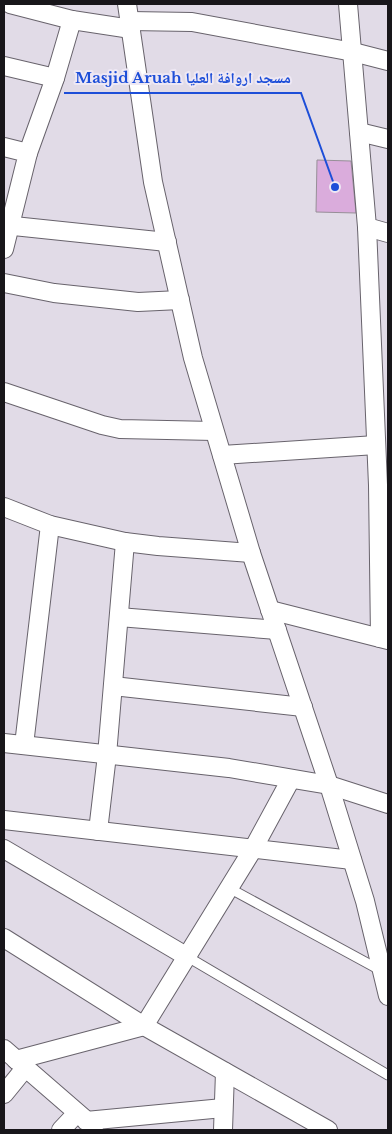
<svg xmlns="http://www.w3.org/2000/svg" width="392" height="1134" viewBox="0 0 392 1134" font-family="'Libre Baskerville','Noto Naskh Arabic',serif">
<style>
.building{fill:#daacdc;stroke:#978f98}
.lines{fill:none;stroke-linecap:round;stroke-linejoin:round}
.lane-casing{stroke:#68636c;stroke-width:11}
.street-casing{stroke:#68636c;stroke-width:20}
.lane{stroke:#fff;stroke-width:9}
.street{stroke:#fff;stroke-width:18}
.leader{fill:none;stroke:#1d4ed8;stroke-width:2}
.callout-dot{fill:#1d4ed8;stroke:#eee8f4;stroke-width:2}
.callout-label{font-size:15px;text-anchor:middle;font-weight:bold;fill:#1d4ed8;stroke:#eee8f4;stroke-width:4;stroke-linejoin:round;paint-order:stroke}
</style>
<rect width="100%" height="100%" fill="#e1dbe7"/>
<polygon class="building" points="317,160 351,161 356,213 316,212"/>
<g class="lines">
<g class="lane-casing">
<g id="lane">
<polyline points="229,888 380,970"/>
<polyline points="186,956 388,1075"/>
</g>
</g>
<g class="street-casing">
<g id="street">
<polyline points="10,4 72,20 131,29"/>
<polyline points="127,4 153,182 193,358 251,553 329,785 365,901 388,996"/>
<polyline points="348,4 367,227 388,233"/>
<polyline points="130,21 192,22 353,52 388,61"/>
<polyline points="4,66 55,78"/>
<polyline points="359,132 388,139"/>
<polyline points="4,147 28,153 4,249"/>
<polyline points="28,153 55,78 72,20"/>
<polyline points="4,225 167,242"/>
<polyline points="367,227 378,485 380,638"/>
<polyline points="4,283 54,293 138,302 180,300"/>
<polyline points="4,392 102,425 120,429 214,431"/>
<polyline points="222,455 376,445"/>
<polyline points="4,507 50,525 125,542 158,546 251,553"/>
<polyline points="270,610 388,640"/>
<polyline points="119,617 277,630"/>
<polyline points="113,686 303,707"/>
<polyline points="4,743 229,768 329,785 388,804"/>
<polyline points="24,745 50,525"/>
<polyline points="4,820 352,860"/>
<polyline points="98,831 107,755 125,542"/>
<polyline points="4,849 186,956"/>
<polyline points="4,938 144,1026 328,1130"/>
<polyline points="4,1049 94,1127"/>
<polyline points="16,1060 144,1026 253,849 291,779"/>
<polyline points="4,1094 26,1067"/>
<polyline points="86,1121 223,1108"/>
<polyline points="61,1130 77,1113"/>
<polyline points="223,1130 225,1072"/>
</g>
</g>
<use href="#lane" class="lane"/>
<use href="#street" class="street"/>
</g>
<path class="leader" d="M335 187L301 93H64"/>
<circle class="callout-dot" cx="335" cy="187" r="5"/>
<g class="callout-label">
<text x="183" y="83">Masjid Aruah مسجد اروافة العليا</text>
</g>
<rect width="392" height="1134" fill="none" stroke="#18161a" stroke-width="10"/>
</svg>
